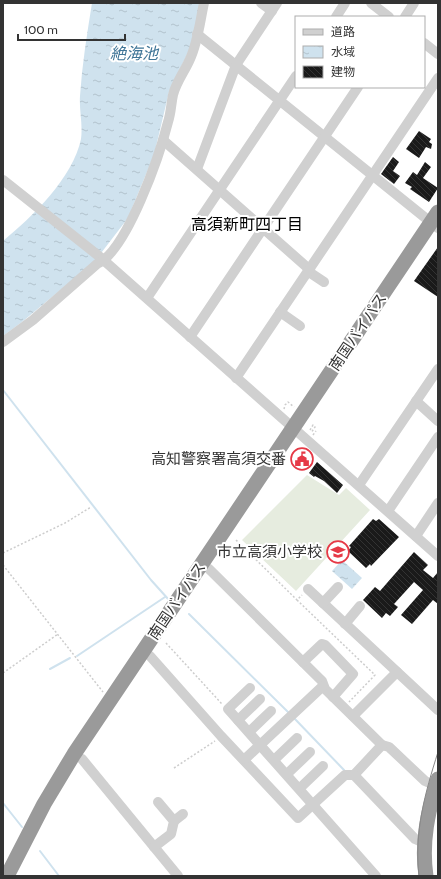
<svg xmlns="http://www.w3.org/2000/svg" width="441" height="879" viewBox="0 0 441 879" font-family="Cabin,'Noto Sans JP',sans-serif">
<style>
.pitch{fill:#e6ecdf}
.water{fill:url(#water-ripples)}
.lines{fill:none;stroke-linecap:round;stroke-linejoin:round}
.stream{stroke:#cfe2ee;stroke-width:2}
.building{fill:url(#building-back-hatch)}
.path{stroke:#cdcdcd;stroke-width:1.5;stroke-dasharray:2 2;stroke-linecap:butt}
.minor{stroke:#d0d0d0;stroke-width:10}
.highway{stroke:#9a9a9a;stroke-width:15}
.tram{stroke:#888;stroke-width:1}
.labels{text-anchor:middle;stroke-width:4;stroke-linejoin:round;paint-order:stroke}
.street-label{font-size:15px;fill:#333;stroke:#fff}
.poi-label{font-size:15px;fill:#333;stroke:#fff;text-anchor:end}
.water-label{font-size:16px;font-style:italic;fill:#3f7597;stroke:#fff}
.neighbourhood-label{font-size:16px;fill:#000;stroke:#fff}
</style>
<defs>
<pattern id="water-ripples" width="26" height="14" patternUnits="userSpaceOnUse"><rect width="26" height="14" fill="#cfe2ee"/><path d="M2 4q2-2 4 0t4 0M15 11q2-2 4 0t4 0" fill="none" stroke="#b2c2cd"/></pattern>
<pattern id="building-back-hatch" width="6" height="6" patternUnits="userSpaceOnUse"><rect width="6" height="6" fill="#1a1a1a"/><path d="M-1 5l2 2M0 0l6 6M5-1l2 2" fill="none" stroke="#333"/></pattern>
</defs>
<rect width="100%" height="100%" fill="#fff"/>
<polygon class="pitch" points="307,475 339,495 346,488 370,510 296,591 242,540"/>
<g class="water">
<path d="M92 3H201L191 46 169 92 154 155 128 218 95 261 22 322 3 336V241C32 217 73 178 81 139 83 124 79 111 80 96 82 65 87 34 92 3Z"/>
<polygon points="342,560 362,578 352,589 332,571"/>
</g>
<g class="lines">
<g class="stream">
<polyline points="3,390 151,580 169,600"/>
<polyline points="189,614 289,713"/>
<polyline points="77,656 165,597"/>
<polyline points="50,669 70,658"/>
<polyline points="294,718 344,770"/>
<polyline points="3,803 22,827"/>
<polyline points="40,851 59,876"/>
</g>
</g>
<g class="building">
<polygon points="419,131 431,139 429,142 432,144 431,149 426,147 419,158 406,149"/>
<polygon points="393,157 399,162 393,171 400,176 394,184 381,174"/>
<polygon points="425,162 431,167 423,178 438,188 429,202 410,189 412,187 405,183 413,172 417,175"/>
<polygon points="438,247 438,297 414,281"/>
<polygon points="317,462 343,485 337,493 324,481 315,476 314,477 309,473"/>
<polygon points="373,519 376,521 379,519 399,537 371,566 370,564 366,568 348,551 351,547 349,546"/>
<polygon points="414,552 428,565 423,570 433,578 438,572 438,604 433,600 412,624 401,615 423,590 414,582 394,604 398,607 390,616 386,613 382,618 363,600 375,587 380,591"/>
</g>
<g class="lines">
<g class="path">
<polyline points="284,409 285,405 288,402 294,407"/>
<polyline points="310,430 313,425 315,427 311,433"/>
<polyline points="313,435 316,431"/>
<polyline points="236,540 297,600 302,595"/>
<polyline points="3,553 65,523 91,507"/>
<polyline points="3,565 103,692"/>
<polyline points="297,600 375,675 349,702"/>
<polyline points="166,643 222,704"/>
<polyline points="3,673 58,634"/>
<polyline points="174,768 215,741"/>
</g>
<g class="minor">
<polyline points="261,3 272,11"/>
<polyline points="371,3 389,17"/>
<polyline points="336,17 345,3"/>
<polyline points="405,17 414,3"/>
<polyline points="197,34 438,228"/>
<polyline points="424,43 438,54"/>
<polyline points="163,140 309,269 312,274 324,282"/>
<polyline points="197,169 236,65 277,3"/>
<polyline points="3,180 100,257 438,556"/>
<polyline points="147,298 296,76"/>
<polyline points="280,312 300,326"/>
<polyline points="190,337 358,87"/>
<path d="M3 342 33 320 97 264C127 251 160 154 168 122 171 113 171 104 173 95 176 82 185 71 190 59 198 42 200 21 204 3"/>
<polyline points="236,378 438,78"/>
<polyline points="416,401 438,421"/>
<polyline points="359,485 438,369"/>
<polyline points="388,511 438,437"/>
<polyline points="416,536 438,503"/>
<polyline points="209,569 322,681 325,689 382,745 389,747 425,781 436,786"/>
<polyline points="308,589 438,710"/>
<polyline points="323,603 338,587"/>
<polyline points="345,624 360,606"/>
<polyline points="150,656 221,736 298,818 345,775 354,775 382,745"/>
<polyline points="303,662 322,644 325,645 353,674 333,697"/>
<polyline points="250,688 228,709 376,876"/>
<polyline points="353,716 397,672"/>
<polyline points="238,720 260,699"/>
<polyline points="249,732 271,711"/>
<polyline points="82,759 178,876"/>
<polyline points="245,759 323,686"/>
<polyline points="274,760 297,738"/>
<polyline points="287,774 310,752"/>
<polyline points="354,775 415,839 424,843"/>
<polyline points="300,788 323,766"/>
<polyline points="174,821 183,814"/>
<polyline points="154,847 171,834 174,821 158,802"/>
</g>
<g class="highway">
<polyline points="7,876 44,804 74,754 438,212"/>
<path d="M426 876C421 842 428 811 438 779"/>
</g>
<path class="tram" d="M419 876C414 832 425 793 438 752"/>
</g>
<defs>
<g id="civic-ring" transform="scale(1.15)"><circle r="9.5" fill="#fff" stroke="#e63946" stroke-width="1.5"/><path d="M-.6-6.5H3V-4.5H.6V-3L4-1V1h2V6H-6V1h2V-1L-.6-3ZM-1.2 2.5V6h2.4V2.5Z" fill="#e63946"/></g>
<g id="school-ring" transform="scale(1.15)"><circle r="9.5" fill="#fff" stroke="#e63946" stroke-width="1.5"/><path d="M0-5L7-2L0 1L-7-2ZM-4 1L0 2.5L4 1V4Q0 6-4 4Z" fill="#e63946"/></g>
</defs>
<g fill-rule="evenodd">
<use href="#civic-ring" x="302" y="459"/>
<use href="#school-ring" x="338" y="552"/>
</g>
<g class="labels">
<g class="street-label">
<text transform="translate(358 332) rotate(-56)" y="5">南国バイパス</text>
<text transform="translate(177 601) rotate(-56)" y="5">南国バイパス</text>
</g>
<g class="poi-label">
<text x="286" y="464">高知警察署高須交番</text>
<text x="322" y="557">市立高須小学校</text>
</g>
<g class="water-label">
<text x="134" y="59">絶海池</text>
</g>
<g class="neighbourhood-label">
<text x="247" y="230">高須新町四丁目</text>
</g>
</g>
<rect width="441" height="879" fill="none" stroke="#333333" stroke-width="8"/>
<rect x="295" y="16" width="130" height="72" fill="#ffffff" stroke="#adadad"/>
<rect x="303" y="29" width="20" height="6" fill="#d0d0d0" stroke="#adadad"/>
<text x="331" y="36" font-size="12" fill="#333333">道路</text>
<rect x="303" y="46" width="20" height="12" fill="url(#water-ripples)" stroke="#adadad"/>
<text x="331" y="56" font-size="12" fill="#333333">水域</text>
<rect x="303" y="66" width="20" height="12" fill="url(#building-back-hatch)" stroke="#adadad"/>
<text x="331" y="76" font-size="12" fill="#333333">建物</text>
<path d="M18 34v6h107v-6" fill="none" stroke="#333333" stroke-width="2"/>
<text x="24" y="34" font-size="12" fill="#333333" stroke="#ffffff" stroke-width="3" paint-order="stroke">100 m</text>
</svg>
